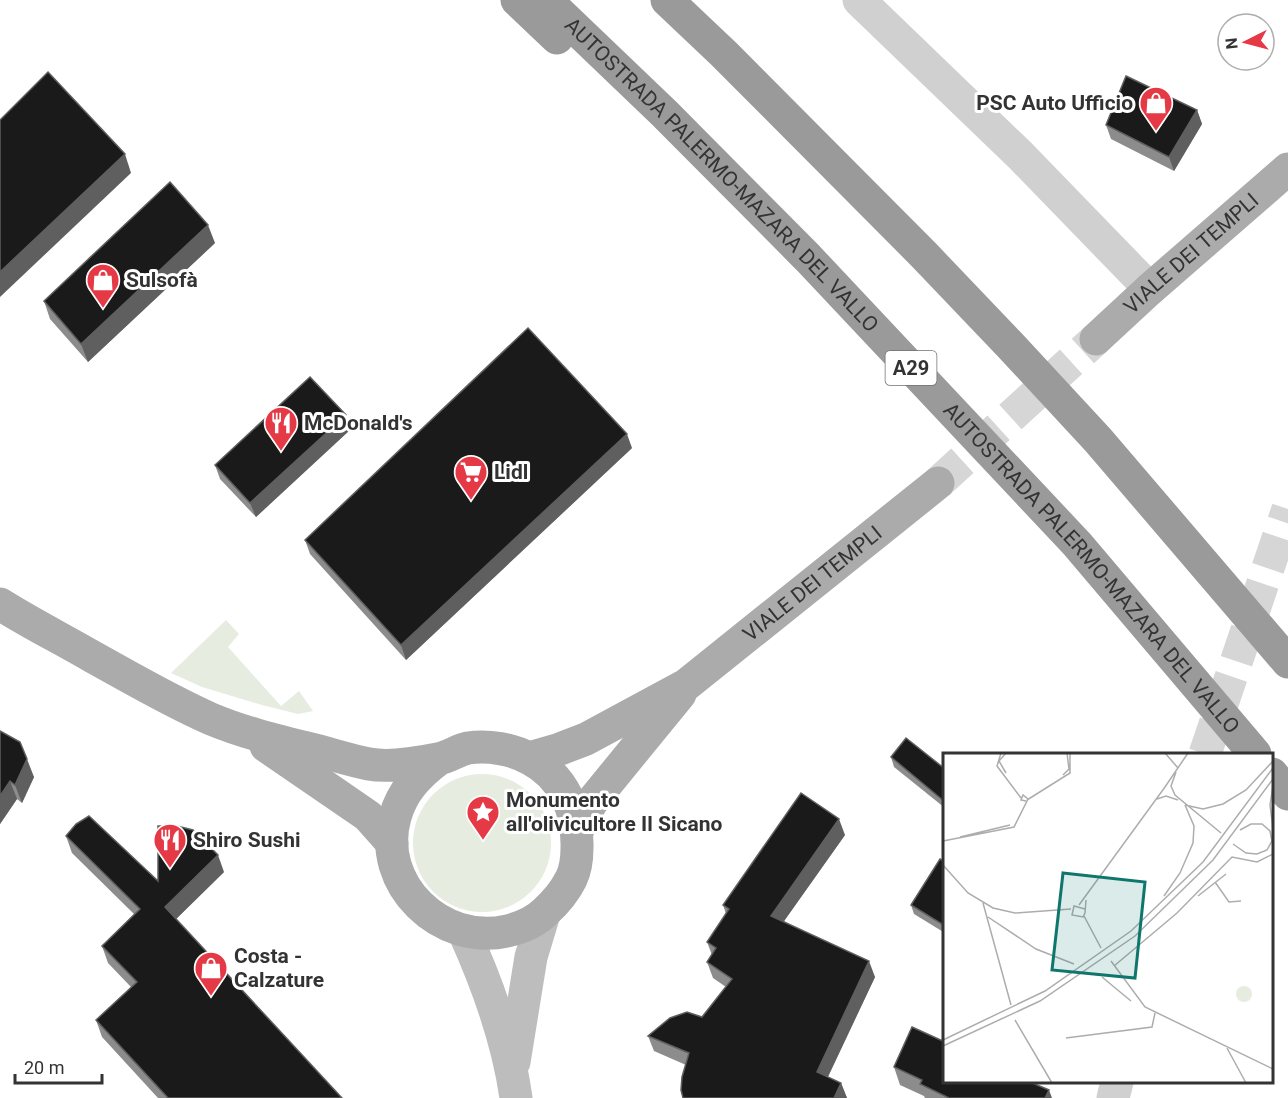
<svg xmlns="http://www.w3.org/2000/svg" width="1288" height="1098" viewBox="0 0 1288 1098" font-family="Roboto,sans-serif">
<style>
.green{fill:#e6ecdf}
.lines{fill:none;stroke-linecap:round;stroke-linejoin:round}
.street-tunnel{stroke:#d6d6d6;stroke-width:33;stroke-dasharray:33 16;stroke-linecap:butt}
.primary-tunnel{stroke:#d6d6d6;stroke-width:33;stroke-dasharray:33 16;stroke-linecap:butt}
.street{stroke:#d0d0d0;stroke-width:33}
.secondary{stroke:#bdbdbd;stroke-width:33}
.primary{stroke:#ababab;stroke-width:33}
.highway{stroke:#9a9a9a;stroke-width:33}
.wall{fill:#8c8c8c}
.shaded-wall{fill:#5f5f5f}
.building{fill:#1a1a1a;stroke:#5f5f5f;stroke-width:1.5}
.labels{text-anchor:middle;stroke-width:6;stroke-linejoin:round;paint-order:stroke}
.shield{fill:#fff;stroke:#707070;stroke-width:1.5}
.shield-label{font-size:20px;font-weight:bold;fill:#333}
.poi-label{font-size:21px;font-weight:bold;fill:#333;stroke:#fff;text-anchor:start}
.street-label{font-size:21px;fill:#333;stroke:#fff}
.inset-road{fill:none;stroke:#adadad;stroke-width:1.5}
.view{fill:#0f766e;fill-opacity:0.15;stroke:#0f766e;stroke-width:3}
.inset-edge{fill:none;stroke:#333;stroke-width:3}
</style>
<rect width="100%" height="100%" fill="#fff"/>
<g class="green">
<polygon points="226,620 239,634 228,647 281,706 299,691 313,711 298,714 262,705 202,687 171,673"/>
<circle cx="482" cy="843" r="69"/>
</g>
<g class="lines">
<polyline class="street-tunnel" points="1205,754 1288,509"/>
<polyline class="primary-tunnel" points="938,483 1096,339"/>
<g class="street">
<polyline points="859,0 1020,155 1150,289"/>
<polyline points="1113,1098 1117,1082"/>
</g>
<g class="secondary">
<path d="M464 932C488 985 508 1040 516 1098"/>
<polyline points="514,1062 531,957 544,914"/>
</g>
<g class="primary">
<path id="s1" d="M1096 339 1150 289 1288 169"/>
<path d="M0 604C30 623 62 639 93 657 131 678 170 701 211 719 242 732 275 740 307 748 328 753 349 760 369 764 390 768 418 763 438 759 449 757 458 750 468 748 488 745 513 749 530 759 564 777 578 811 577 848 577 858 576 869 571 879 565 891 555 903 545 912 535 922 520 928 507 931 441 946 376 884 395 817 402 791 419 774 439 759"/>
<polyline points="266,746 368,816 392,843"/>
<path id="s2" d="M529 758 560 749 586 739 686 685 938 483"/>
<polyline points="577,831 591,803 680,694"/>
</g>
<g class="highway">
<polyline points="517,0 557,38"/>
<path id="s3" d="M546 0 664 113 808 258 1077 544 1255 754"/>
<polyline points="667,0 724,54 925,256 1009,344 1098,440 1288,662"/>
<polyline points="1272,774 1288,794"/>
</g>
</g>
<g class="wall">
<polygon points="1197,110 1202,124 1174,171 1111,139 1106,125"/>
<polygon points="215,243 88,362 50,319 44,301"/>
<polygon points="346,415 351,429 256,517 220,479 215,465"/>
<polygon points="632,448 406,660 310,554 305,540"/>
<polygon points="0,731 34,777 22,803 17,799 0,824"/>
<polygon points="891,757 945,769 945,808 894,767"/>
<polygon points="845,835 784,921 875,977 828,1077 841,1083 847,1098 683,1098 686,1065 654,1051 648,1036 702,1017 726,987 713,978 707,962 712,955 707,942 726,914 723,905"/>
<polygon points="66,836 158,881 224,872 176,919 342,1098 158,1098 102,1037 96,1020 131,987 108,963 102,946 134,914 72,853"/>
<polygon points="945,862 945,933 914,914 911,905"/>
<polygon points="894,1067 1052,1098 925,1098 924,1096 900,1085"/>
</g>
<g class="shaded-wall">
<polygon points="1197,110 1202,124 1174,171 1169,157"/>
<polygon points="125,154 131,173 0,297 0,272"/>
<polygon points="208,225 215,243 88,362 81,344"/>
<polygon points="346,415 351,429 256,517 250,503"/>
<polygon points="627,434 632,448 406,660 401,645"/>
<polygon points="27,759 34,777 22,803 15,785"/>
<polygon points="10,781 17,799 0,824 0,796"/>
<polygon points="839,819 845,835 777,931 771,916"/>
<polygon points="218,855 224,872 171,924 165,907"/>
<polygon points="869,961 875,977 823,1087 817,1072"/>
<polygon points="841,1083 847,1098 834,1098"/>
<polygon points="1049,1090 1052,1098 1045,1098"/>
</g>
<g class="building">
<polygon points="48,72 125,154 0,272 0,120"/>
<polygon points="1126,76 1197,110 1169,157 1106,125"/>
<polygon points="170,182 208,225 81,344 44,301"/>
<polygon points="528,328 627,434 401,645 305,540"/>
<polygon points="310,377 346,415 250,503 215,465"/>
<polygon points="0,731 20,742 27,759 15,785 10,781 0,796"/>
<polygon points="906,738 945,769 945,802 891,757"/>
<polygon points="801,793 839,819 771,916 869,961 817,1072 841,1083 834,1098 683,1098 681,1090 682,1077 689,1053 648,1036 670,1018 687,1012 702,1017 732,979 707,962 716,948 707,942 729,909 723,905"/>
<polygon points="89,816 158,881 158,826 177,826 193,830 218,855 165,907 342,1098 168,1098 96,1020 137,982 102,946 140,909 66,836 76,824"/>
<polygon points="940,859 945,862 945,926 911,905"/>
<polygon points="912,1027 945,1042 945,1082 1030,1082 1049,1090 1045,1098 949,1098 920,1084 922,1080 894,1067"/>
</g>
<defs>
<g id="shop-pin" transform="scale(1.725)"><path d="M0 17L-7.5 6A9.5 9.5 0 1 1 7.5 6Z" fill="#e63946" stroke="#fff"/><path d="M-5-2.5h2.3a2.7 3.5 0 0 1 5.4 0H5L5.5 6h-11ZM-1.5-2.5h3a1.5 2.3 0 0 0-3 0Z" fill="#fff"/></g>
<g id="restaurant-pin" transform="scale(1.725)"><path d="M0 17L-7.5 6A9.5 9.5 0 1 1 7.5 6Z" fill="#e63946" stroke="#fff"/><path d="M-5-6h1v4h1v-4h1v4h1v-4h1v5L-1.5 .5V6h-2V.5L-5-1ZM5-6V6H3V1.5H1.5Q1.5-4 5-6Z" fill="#fff"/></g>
<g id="supermarket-pin" transform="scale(1.725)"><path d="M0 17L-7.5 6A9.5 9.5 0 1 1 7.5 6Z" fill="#e63946" stroke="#fff"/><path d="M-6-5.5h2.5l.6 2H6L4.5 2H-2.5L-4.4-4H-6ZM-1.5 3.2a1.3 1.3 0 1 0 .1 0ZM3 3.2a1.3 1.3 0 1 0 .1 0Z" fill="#fff"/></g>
<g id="sight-pin" transform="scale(1.725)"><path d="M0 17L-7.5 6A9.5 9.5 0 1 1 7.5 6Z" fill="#e63946" stroke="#fff"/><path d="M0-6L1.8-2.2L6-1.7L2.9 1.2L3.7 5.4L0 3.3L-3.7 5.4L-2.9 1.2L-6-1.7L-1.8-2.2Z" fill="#fff"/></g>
</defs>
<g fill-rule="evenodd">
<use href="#shop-pin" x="1156" y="103"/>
<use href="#shop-pin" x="103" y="280"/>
<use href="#restaurant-pin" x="281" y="423"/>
<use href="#supermarket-pin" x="471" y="472"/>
<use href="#sight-pin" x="483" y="812"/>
<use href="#restaurant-pin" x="170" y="840"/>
<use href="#shop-pin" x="211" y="968"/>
</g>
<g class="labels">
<rect class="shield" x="885.5" y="351" width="51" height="34" rx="4.5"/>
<g class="shield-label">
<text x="911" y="375">A29</text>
</g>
<g class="poi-label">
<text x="1133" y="110" text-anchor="end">PSC Auto Ufficio</text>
<text x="126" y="287">Sulsofà</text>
<text x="304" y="430">McDonald's</text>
<text x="494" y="479">Lidl</text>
<text x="506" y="807">Monumento<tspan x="506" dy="24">all'olivicultore Il Sicano</tspan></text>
<text x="193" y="847">Shiro Sushi</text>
<text x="234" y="963">Costa -<tspan x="234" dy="24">Calzature</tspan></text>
</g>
<g class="street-label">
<text dy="7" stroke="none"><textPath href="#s3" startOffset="248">AUTOSTRADA PALERMO-MAZARA DEL VALLO</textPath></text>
<text dy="7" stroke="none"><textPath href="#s1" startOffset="128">VIALE DEI TEMPLI</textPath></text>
<text dy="7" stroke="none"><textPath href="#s3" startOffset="788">AUTOSTRADA PALERMO-MAZARA DEL VALLO</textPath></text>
<text dy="7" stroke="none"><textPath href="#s2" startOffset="336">VIALE DEI TEMPLI</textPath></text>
</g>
</g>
<g transform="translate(943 753)">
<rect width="330" height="330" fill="#fff"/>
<path d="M293 241a8 8 0 1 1 16 0a8 8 0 1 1-16 0Z" fill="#e6ecdf"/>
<path class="inset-road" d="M58 0 54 13 78 45M222 0 235 15M233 19 228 33 232 42 278 80M63 20 56 8 63 0M120 22 126 16 124 0M330 33 327 52 330 75M222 34 245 0M214 46 223 43 235 47M84 47 127 20V0M242 52 260 56 280 51 303 37 330 8M297 77 308 71H319L327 78 329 88M17 84 67 72M0 88 71 74 85 46 80 42 78 47 83 48M290 91 303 100 314 101 324 97 330 86M0 112 25 140 50 155 72 160 128 156M272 129 286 149 298 148M221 143 237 120 250 90 251 73 242 52M255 143 283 121M40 150 68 252M136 152 222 34M142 156 131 153 129 162 140 164 142 160 143 147M141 163 158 195M45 164 93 196 131 211M168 208 202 254 330 316M171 213 234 160 289 104 314 109 330 101M159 224 188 248M72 267 109 330M123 285 209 274 212 260M0 287 102 238 188 178 260 109 330 15M0 293 97 248 192 183 270 107 330 26M284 295 303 330"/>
<path class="view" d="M120 120 202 129 192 225 109 217Z"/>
<rect width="330" height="330" class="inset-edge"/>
</g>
<g transform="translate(1246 42) rotate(264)"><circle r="28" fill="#ffffff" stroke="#adadad" stroke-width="1.5"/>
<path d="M0-4.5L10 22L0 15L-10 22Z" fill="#e63946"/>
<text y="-9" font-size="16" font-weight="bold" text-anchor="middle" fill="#333333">N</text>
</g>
<path d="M15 1074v9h87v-9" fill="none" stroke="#333333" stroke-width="3"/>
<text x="24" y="1074" font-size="18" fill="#333333" stroke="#ffffff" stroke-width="4.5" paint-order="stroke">20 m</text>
</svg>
